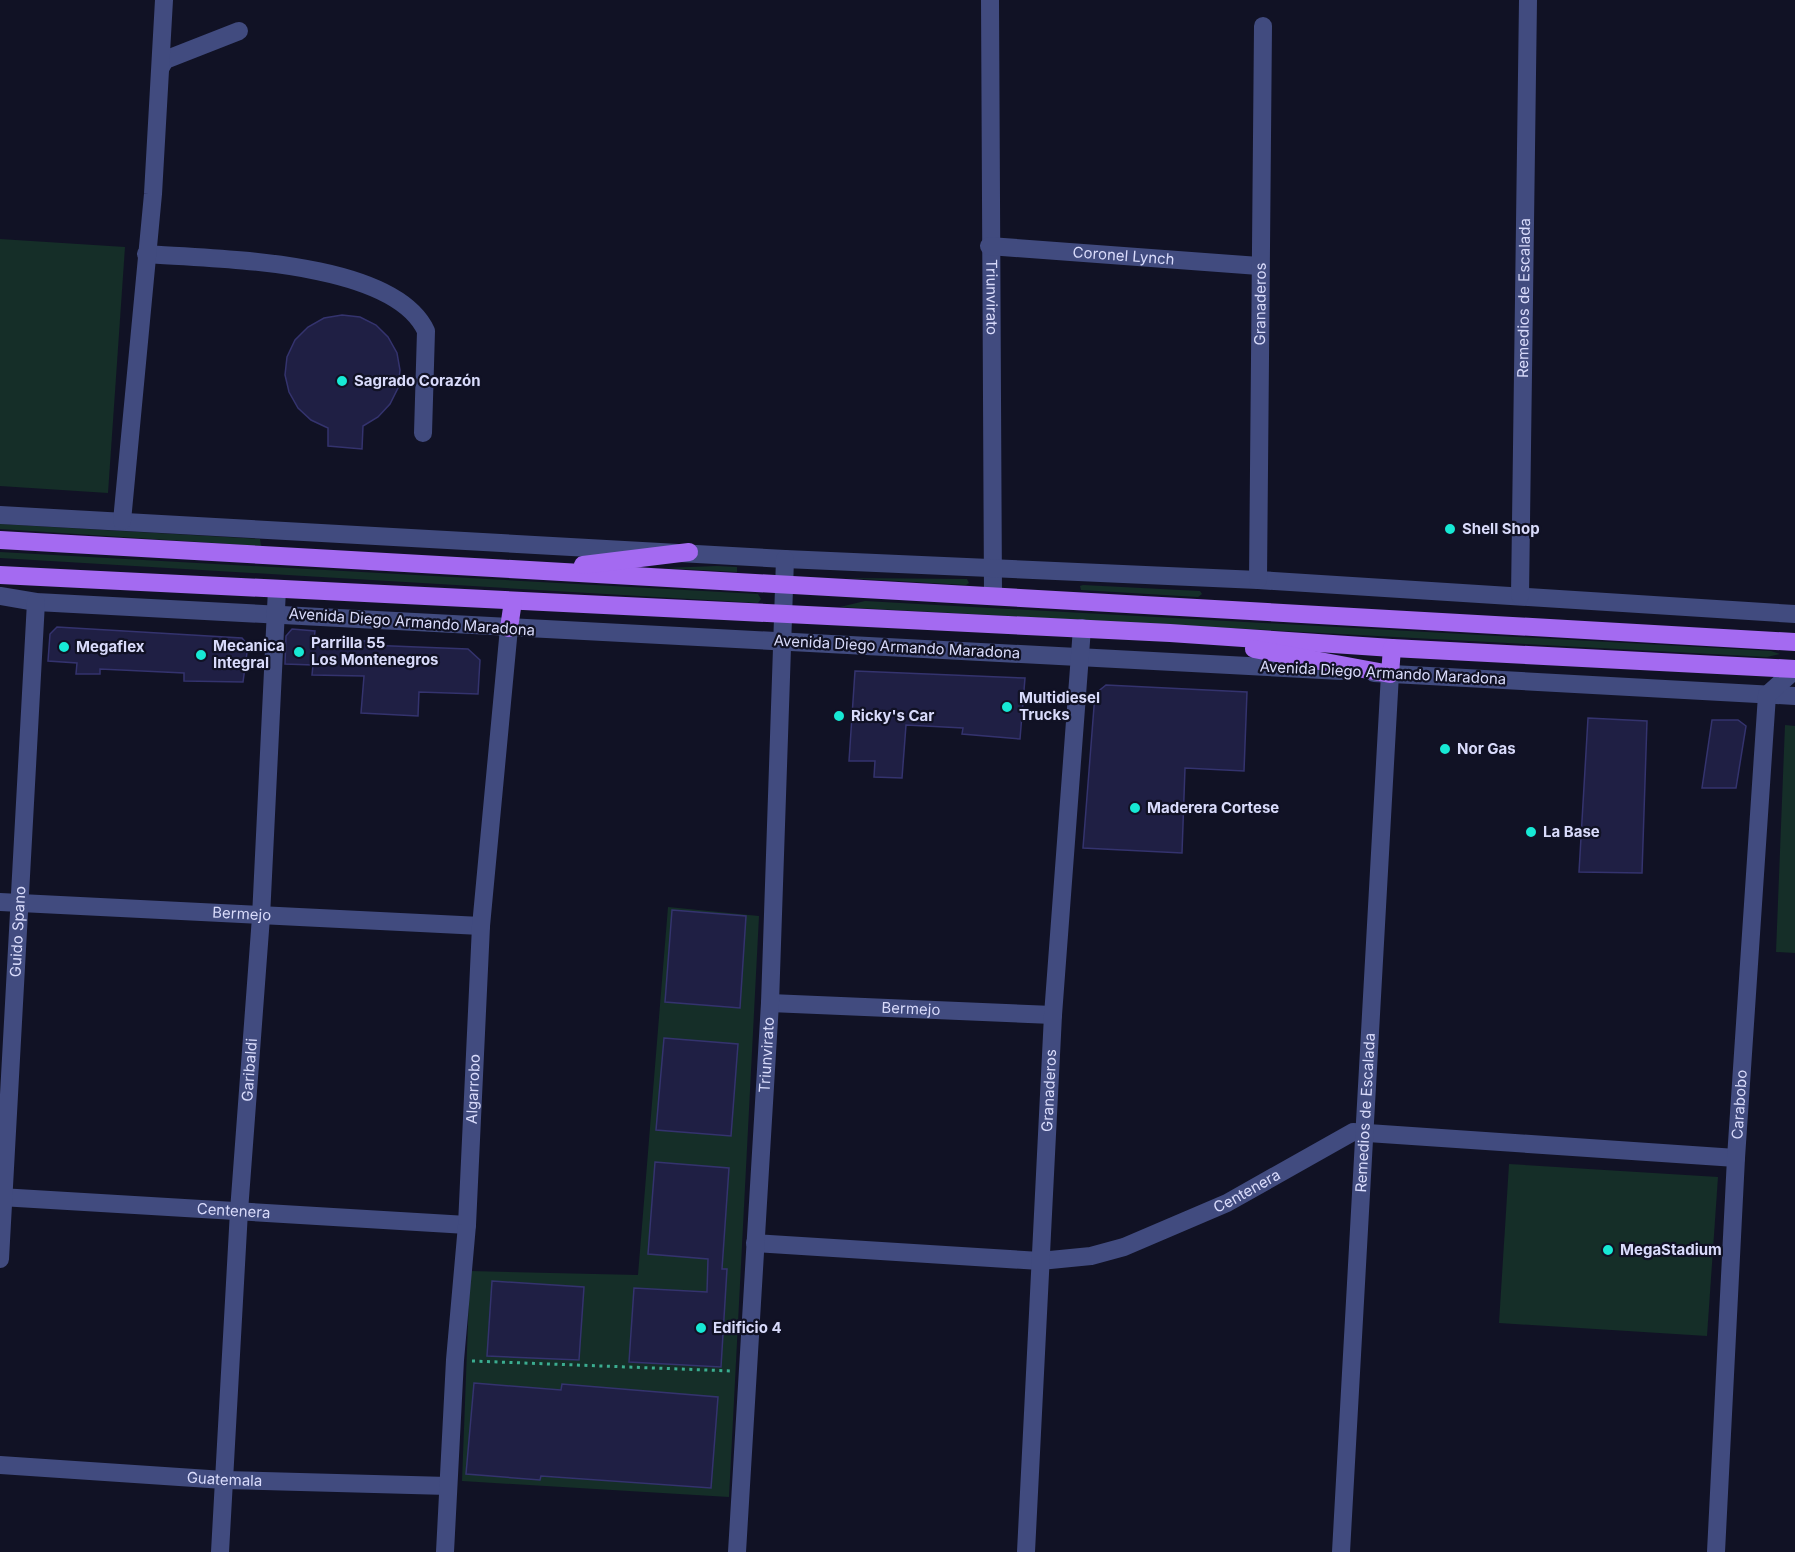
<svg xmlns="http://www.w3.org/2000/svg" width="1795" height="1552" viewBox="0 0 1795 1552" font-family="Inter,sans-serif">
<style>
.green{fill:#152e28}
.building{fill:#1f1f44;stroke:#34336e;stroke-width:1.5}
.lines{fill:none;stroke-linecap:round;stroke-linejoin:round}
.path{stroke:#3bad90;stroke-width:3;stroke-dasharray:3 4.5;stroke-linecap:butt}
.minor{stroke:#414b7f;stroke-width:18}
.major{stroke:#a46af1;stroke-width:18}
.poi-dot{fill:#17e9d5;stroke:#111225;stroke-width:2}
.labels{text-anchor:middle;stroke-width:4.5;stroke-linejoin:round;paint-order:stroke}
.street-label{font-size:15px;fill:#d9dbfb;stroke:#111225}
.poi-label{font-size:15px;font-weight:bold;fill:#d9dbfb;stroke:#111225;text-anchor:start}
</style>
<rect width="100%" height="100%" fill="#111225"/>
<g class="green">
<polygon points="0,239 125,247 108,493 0,486"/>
<polygon points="0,524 260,539 261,546 0,529"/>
<polygon points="0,552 758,594 761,599 758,603 0,558"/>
<polygon points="717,566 737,567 737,572 664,568"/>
<polygon points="846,578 967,579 969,583 966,585"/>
<polygon points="1083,585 1200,591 1202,594 1198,597 1081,590 1080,586"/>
<polygon points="865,601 1771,651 1780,654 1767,657 840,607"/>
<polygon points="1785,725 1795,726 1795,953 1776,952"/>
<polygon points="668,907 759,916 729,1497 462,1481 470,1271 638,1275"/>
<polygon points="1509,1164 1718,1177 1707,1336 1499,1323"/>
</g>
<g class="building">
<polygon points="342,315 360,317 376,325 388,337 397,353 400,370 398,388 390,404 378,417 363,426 362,449 328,446 328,428 311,420 298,408 289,392 285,375 287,357 295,340 308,327 324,318"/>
<polygon points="57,627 242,638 248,645 243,682 184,681 184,673 100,669 100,674 76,674 77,663 48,661 50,634"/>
<polygon points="292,629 315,631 314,640 367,641 367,645 468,649 480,660 478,694 419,692 418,716 361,713 364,676 312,675 313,665 285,664 286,636"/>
<polygon points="855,671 1025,678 1020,739 962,734 963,728 906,725 902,778 874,777 875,761 849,761"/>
<polygon points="1106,685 1247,692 1244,771 1185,768 1182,853 1083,848 1095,694"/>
<polygon points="1588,718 1647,721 1642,873 1579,872"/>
<polygon points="1712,720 1738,720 1746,726 1736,788 1702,788"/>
<polygon points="672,910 746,916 740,1008 665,1002"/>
<polygon points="664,1038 738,1044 731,1136 656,1130"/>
<polygon points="655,1162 729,1168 722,1269 727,1269 721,1367 629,1362 634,1288 707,1292 708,1259 648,1254"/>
<polygon points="492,1281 584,1287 579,1360 487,1356"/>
<polygon points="474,1383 561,1390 562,1384 718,1397 711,1488 541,1476 540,1480 466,1474"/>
</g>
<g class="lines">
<polyline class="path" points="472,1361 732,1371"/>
<g class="minor">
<path id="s1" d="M990 0 993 595"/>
<polyline points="161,67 165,60 239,31"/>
<path id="s2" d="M989 246 1259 266"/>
<path d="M146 254C216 259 393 260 426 331L423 433"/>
<polyline points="0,515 785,559 1258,580 1795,614"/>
<polyline points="122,521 153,194 164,0"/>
<path id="s3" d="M1258 580 1263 26"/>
<path d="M0 596 36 602C471 626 906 647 1341 671"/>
<path id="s4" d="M1520 596 1528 0"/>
<polyline points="1374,673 1795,696"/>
<path id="s5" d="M0 902 481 926"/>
<path id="s6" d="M770 1003 1053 1015"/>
<path id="s7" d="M0 1197 467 1225"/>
<path id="s8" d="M755 1243 1040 1261 1091 1256 1124 1247 1227 1203 1353 1132 1736 1158"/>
<path id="s9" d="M0 1259 36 602"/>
<path id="s10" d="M0 1465 224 1480 448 1486"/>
<path id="s11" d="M220 1552 239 1211 261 917 277 589"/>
<path id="s12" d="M445 1552 455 1360 467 1225 481 926 509 628"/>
<path id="s13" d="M737 1552 770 1003 785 559"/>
<path id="s14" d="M1026 1552 1053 1015 1082 628"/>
<path id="s15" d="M1341 1552 1390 674"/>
<path id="s16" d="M1716 1552 1736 1158 1767 695 1795 670"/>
</g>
<g class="major">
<polyline points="0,540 1795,642"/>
<polyline points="583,565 689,552"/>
<polyline points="0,575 1170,633 1392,648 1795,669"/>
<polyline points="509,628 513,601"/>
<polyline points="1254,649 1390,674 1392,648"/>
</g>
</g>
<g class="poi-dot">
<circle cx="342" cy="381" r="6"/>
<circle cx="1450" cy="529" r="6"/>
<circle cx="64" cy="647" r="6"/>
<circle cx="299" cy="652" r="6"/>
<circle cx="201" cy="655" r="6"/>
<circle cx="1007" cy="707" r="6"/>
<circle cx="839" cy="716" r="6"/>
<circle cx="1445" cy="749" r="6"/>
<circle cx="1135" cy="808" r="6"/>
<circle cx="1531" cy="832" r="6"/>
<circle cx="1608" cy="1250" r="6"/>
<circle cx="701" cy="1328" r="6"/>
</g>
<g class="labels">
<g class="street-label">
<text dy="5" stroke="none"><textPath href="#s2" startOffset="135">Coronel Lynch</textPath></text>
<text dy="5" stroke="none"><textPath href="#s1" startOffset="297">Triunvirato</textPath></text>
<text dy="5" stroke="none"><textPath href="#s4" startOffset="298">Remedios de Escalada</textPath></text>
<text dy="5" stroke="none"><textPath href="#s3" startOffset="276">Granaderos</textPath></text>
<text transform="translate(412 622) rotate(4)" y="5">Avenida Diego Armando Maradona</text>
<text transform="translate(897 647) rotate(3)" y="5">Avenida Diego Armando Maradona</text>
<text transform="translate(1383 673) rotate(3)" y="5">Avenida Diego Armando Maradona</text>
<text dy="5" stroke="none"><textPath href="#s5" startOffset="242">Bermejo</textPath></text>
<text dy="5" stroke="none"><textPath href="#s9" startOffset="328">Guido Spano</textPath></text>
<text dy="5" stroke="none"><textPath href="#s6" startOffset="141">Bermejo</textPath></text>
<text dy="5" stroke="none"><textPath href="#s13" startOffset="498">Triunvirato</textPath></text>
<text dy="5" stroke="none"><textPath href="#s11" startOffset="483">Garibaldi</textPath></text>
<text dy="5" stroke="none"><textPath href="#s12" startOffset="464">Algarrobo</textPath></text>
<text dy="5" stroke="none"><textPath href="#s14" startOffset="462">Granaderos</textPath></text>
<text dy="5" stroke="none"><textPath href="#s16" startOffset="448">Carabobo</textPath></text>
<text dy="5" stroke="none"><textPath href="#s15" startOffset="440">Remedios de Escalada</textPath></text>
<text dy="5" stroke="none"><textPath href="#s8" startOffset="506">Centenera</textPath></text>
<text dy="5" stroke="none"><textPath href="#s7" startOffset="234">Centenera</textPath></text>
<text dy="5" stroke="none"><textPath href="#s10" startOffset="225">Guatemala</textPath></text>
</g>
<g class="poi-label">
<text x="354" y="386">Sagrado Corazón</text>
<text x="1462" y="534">Shell Shop</text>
<text x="311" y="648">Parrilla 55<tspan x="311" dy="17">Los Montenegros</tspan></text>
<text x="213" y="651">Mecanica<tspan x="213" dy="17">Integral</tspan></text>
<text x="76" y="652">Megaflex</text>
<text x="1019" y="703">Multidiesel<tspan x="1019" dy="17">Trucks</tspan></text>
<text x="851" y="721">Ricky's Car</text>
<text x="1457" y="754">Nor Gas</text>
<text x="1147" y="813">Maderera Cortese</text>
<text x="1543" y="837">La Base</text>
<text x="1620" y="1255">MegaStadium</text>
<text x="713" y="1333">Edificio 4</text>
</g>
</g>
</svg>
